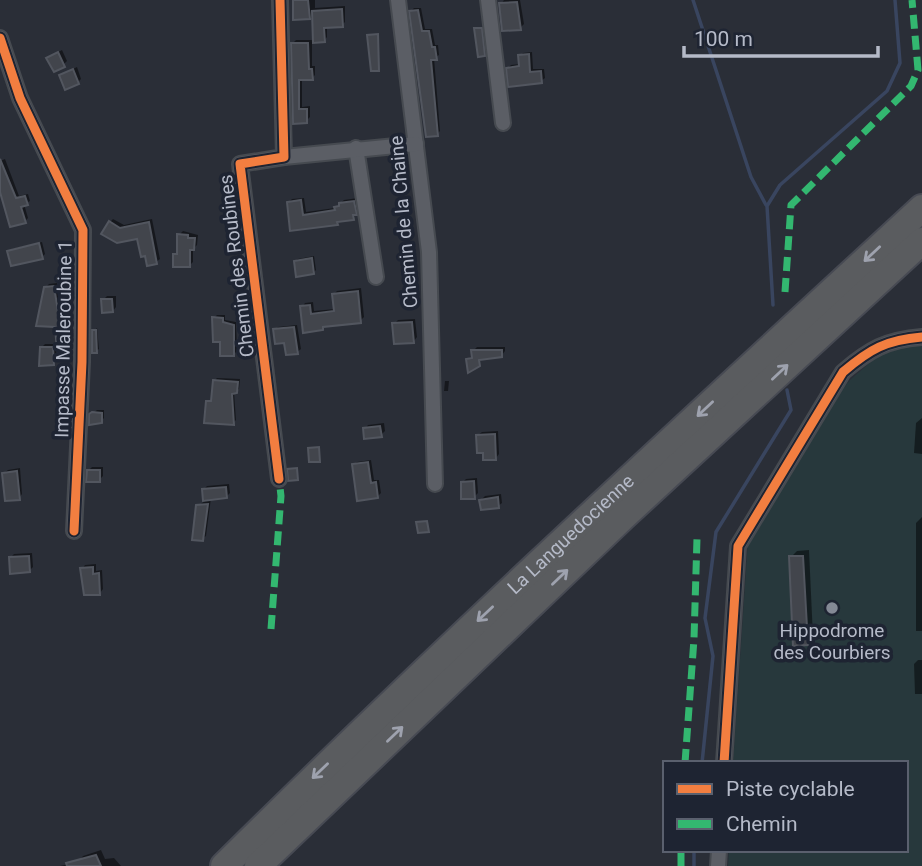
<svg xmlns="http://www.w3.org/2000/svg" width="922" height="866" viewBox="0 0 922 866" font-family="Roboto,sans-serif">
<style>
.green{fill:#27383c}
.shadow{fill:#0007}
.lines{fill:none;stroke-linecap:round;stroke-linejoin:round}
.stream{stroke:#39455f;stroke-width:3.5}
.building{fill:#42454c;stroke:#52565f;stroke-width:2}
.street-casing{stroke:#464a50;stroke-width:18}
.highway-casing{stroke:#474a53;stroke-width:30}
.street{stroke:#5b5e65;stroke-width:14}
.highway{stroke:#5a5c5f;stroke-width:26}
.quiet{stroke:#33b770;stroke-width:7;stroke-dasharray:14 7;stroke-linecap:butt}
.cycleway-casing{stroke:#1e2432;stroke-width:13}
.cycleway{stroke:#f27e40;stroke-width:9}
.oneway{stroke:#9ea2ae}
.poi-dot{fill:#848995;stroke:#1e2432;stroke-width:2.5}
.labels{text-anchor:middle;stroke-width:7;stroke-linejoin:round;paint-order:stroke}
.street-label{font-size:19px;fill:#b5bac8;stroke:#1e2432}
.poi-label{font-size:19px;fill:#b5bac8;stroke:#1e2432}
</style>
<rect width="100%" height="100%" fill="#2a2e37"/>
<polygon class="green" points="922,344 922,866 728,866 729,850 906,850 906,763 733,763 748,541 835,398 850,380 889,346"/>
<g class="shadow">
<polygon points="294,0 315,0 315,8 345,6 345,22 342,25 327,26 327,37 324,41 312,41 312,66 315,66 315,75 312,78 302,78 302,107 310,106 310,117 306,121 294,122 292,44 296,40 315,40 314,18 295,18"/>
<polygon points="504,0 520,0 524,24 520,28 501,4"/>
<polygon points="414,8 421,8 425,29 432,29 435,45 438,45 439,55 434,58 440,131 437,134 411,11"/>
<polygon points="478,27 483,27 484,54 476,29"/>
<polygon points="62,50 67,61 63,65 48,58"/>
<polygon points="532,52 533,69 544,69 545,78 541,81 508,68 511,65 520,64 520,56 523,53"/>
<polygon points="77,67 81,79 78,82 61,75"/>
<polygon points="5,159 19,196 28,194 30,201 24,204 28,218 25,221 0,190 0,161"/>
<polygon points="304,198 306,212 335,208 344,200 358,198 360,210 353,218 340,220 337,223 292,229 288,203 292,199"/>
<polygon points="113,219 124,225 152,219 160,259 156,262 138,237 117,241 110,222"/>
<polygon points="183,231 198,235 197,245 193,249 193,262 189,266 175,255 179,251 179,235"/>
<polygon points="42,242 45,254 42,257 9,252 12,249"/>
<polygon points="314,256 316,270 313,273 295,261 298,259"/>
<polygon points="57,283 63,321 76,321 75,344 72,348 56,348 57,360 53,364 41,348 45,344 58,344 57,325 45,288 49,284"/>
<polygon points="361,288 364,317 360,321 327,324 322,329 302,307 305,303 313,302 314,311 335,309 334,294 337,291"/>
<polygon points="107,296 116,296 116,307 113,311 103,300"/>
<polygon points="217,315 225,315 225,320 236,322 237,351 234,354 221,340 214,318"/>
<polygon points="415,319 417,337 414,341 394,324 398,320"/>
<polygon points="297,325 301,349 297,352 275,330 278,327"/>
<polygon points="97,328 99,349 96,351 94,331"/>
<polygon points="477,347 505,347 505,351 502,355 482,358 478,364 468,359 473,355 473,351"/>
<polygon points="217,378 240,379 239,389 234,392 236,420 233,423 208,401 213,399 214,381"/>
<polygon points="445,381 449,381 448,391 444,391"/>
<polygon points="97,410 104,410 104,418 101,421 91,415"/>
<polygon points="922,418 922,454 914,453 916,423"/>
<polygon points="384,423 385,431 381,435 365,429 368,425"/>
<polygon points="498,431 499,454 496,458 484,451 478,435 482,432"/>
<polygon points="371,460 374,480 379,480 381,493 377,497 354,465 357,462"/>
<polygon points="92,467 103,467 103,476 99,480 88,471"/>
<polygon points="20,468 22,494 19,498 4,473 8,470"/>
<polygon points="477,478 478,493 474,497 463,482 466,479"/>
<polygon points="229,484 230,493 226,497 211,498 206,536 202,539 198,506 205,501 203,490 207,486"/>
<polygon points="501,494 502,503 498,506 481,500 485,496"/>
<polygon points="922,517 922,631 916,631 916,523"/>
<polygon points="809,550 813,637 807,643 791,557 797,551"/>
<polygon points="32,553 33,567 30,570 10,558 14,554"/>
<polygon points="96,564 96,571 102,570 103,589 100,593 82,569 85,565"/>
<polygon points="918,660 922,660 922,694 915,694 914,664"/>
<polygon points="101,850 105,859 114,858 121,866 60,866 78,862 83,856"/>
</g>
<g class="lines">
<g class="stream">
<polyline points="693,0 751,177 766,205"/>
<polyline points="773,305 767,206 780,185 887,91 900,63 895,0"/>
<polyline points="702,763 713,656 705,618 716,532 791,410 787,390"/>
<polyline points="694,866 694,850"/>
</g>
</g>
<g class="building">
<polygon points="293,0 308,0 310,19 293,20"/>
<polygon points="517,2 521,30 502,31 499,3"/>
<polygon points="342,9 343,27 324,28 325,42 313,43 312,11"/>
<polygon points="418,10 422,31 429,31 432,47 435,47 437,60 431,60 438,136 426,137 409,11"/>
<polygon points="474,28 482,28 485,56 478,57"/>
<polygon points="378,34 379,71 371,71 367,35"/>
<polygon points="291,43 308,43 309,69 312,69 313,80 299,80 299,109 307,109 307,123 293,124"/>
<polygon points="58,52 65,67 54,72 46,58"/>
<polygon points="529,54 530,72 541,71 542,83 508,87 506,68 519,66 518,55"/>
<polygon points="73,69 79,84 65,90 59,75"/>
<polygon points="0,159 16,198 25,196 28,205 21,207 26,223 10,227 0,192"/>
<polygon points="301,200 303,215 335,210 334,207 339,206 339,203 354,201 357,215 353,215 354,220 337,222 338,225 290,231 287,202"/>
<polygon points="109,221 120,228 149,222 157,264 147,266 145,256 141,257 137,239 117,243 101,234"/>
<polygon points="177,234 188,235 188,238 195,238 194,250 190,250 190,267 173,267 173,254 177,254"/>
<polygon points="39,243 43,259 11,266 7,251"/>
<polygon points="312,258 314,274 296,277 294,261"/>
<polygon points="54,286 60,324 73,324 72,349 57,350 55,327 36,326 44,287"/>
<polygon points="358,291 361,323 323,327 323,330 303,333 300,306 310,305 311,314 334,311 332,294"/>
<polygon points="101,299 112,299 113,312 102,313"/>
<polygon points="212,317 223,318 223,322 234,325 234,356 220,356 220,342 213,342"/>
<polygon points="412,322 414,343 394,344 392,323"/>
<polygon points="294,327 298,354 286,355 284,343 275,344 273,329"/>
<polygon points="92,330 96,330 97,353 92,353"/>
<polygon points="40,347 53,347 54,365 39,366"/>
<polygon points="471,350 502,350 502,357 479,360 480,366 468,373 466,359 472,358"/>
<polygon points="213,380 238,382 237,393 232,394 234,425 204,423 206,401 211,401"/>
<polygon points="92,412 102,413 102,423 89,425 89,414"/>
<polygon points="380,426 382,437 364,439 363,428"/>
<polygon points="495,434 496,460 483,460 483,453 477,453 476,435"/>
<polygon points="319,447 320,462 309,462 308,448"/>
<polygon points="368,462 371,483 376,482 378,498 357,501 352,464"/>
<polygon points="297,468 298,480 288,481 287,469"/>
<polygon points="87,470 100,470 100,482 86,482"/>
<polygon points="17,471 20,500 5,501 2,473"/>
<polygon points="474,481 475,499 461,499 461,482"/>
<polygon points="226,487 227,498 203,501 202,489"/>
<polygon points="498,497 499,508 481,510 479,500"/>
<polygon points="208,504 203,541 192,540 196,505"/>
<polygon points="427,521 429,532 418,533 416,522"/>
<polygon points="29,556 30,572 10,574 9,557"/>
<polygon points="789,556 803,556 808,645 793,646"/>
<polygon points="93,567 93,574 99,573 100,595 84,595 80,568"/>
<polygon points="96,855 101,866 67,866 66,863"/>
</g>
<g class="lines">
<g class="street-casing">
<g id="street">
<polyline points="398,0 429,252 435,484"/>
<polyline points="488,0 503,123"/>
<polyline points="0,38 20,98 83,230 82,362 74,531"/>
<polyline points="356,148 376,277"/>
<polyline points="284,157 416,144"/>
<polyline points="279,479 240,164 284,157 280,0"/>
<path d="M724 763 738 546 843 372C870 349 886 340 922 337"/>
<polyline points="718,866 719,850"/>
</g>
</g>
<g class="highway-casing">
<g id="highway">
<path id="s1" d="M224 866C451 641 687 425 922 208"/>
<polyline points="258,866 623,517 922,241"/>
</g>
</g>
<use href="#street" class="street"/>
<use href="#highway" class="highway"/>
<g class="quiet">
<polyline points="785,292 791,205 911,86 918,70 912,0"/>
<polyline points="271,629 281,496 279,479"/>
<polyline points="685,763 694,639 697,538"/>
<polyline points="681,866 681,850"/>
</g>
<g class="cycleway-casing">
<g id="cycleway">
<polyline points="0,38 20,98 83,230 82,362 74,531"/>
<polyline points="279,479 240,164 284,157 280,0"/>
<path d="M724 763 738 546 843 372C870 349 886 340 922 337"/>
</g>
</g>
<use href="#cycleway" class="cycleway"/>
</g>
<defs><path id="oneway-shaft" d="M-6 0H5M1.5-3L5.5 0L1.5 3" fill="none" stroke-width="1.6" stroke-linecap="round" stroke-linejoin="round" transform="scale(1.75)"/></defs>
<g class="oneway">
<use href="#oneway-shaft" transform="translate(872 254) rotate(137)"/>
<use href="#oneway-shaft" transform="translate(780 372) rotate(-43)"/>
<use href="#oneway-shaft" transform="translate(705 409) rotate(137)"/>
<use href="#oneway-shaft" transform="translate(560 577) rotate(-44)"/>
<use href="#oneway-shaft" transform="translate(485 614) rotate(137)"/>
<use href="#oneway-shaft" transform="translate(395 734) rotate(-44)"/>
<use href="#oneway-shaft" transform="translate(320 771) rotate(136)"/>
</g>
<circle class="poi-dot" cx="832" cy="608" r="7"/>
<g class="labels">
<g class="street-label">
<text transform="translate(403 222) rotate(-95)" y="7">Chemin de la Chaine</text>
<text transform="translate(236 266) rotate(-97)" y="7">Chemin des Roubines</text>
<text transform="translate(63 339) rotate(-89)" y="7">Impasse Maleroubine 1</text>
<text dy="7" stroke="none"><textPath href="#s1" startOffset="480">La Languedocienne</textPath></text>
</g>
<g class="poi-label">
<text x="832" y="637">Hippodrome<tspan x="832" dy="22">des Courbiers</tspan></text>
</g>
</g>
<rect x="663" y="761" width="245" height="91" fill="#1e2432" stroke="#5a606e" stroke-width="2"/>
<rect x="677" y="784" width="35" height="10" fill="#f27e40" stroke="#5a606e" stroke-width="2"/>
<text x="726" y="796" font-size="21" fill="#b5bac8">Piste cyclable</text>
<rect x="677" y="819" width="35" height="10" fill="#33b770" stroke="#5a606e" stroke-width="2"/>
<text x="726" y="831" font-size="21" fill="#b5bac8">Chemin</text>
<path d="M684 46v10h194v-10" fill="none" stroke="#b5bac8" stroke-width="3.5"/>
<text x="694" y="46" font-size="21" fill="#b5bac8" stroke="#1e2432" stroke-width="5" paint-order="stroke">100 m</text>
</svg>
